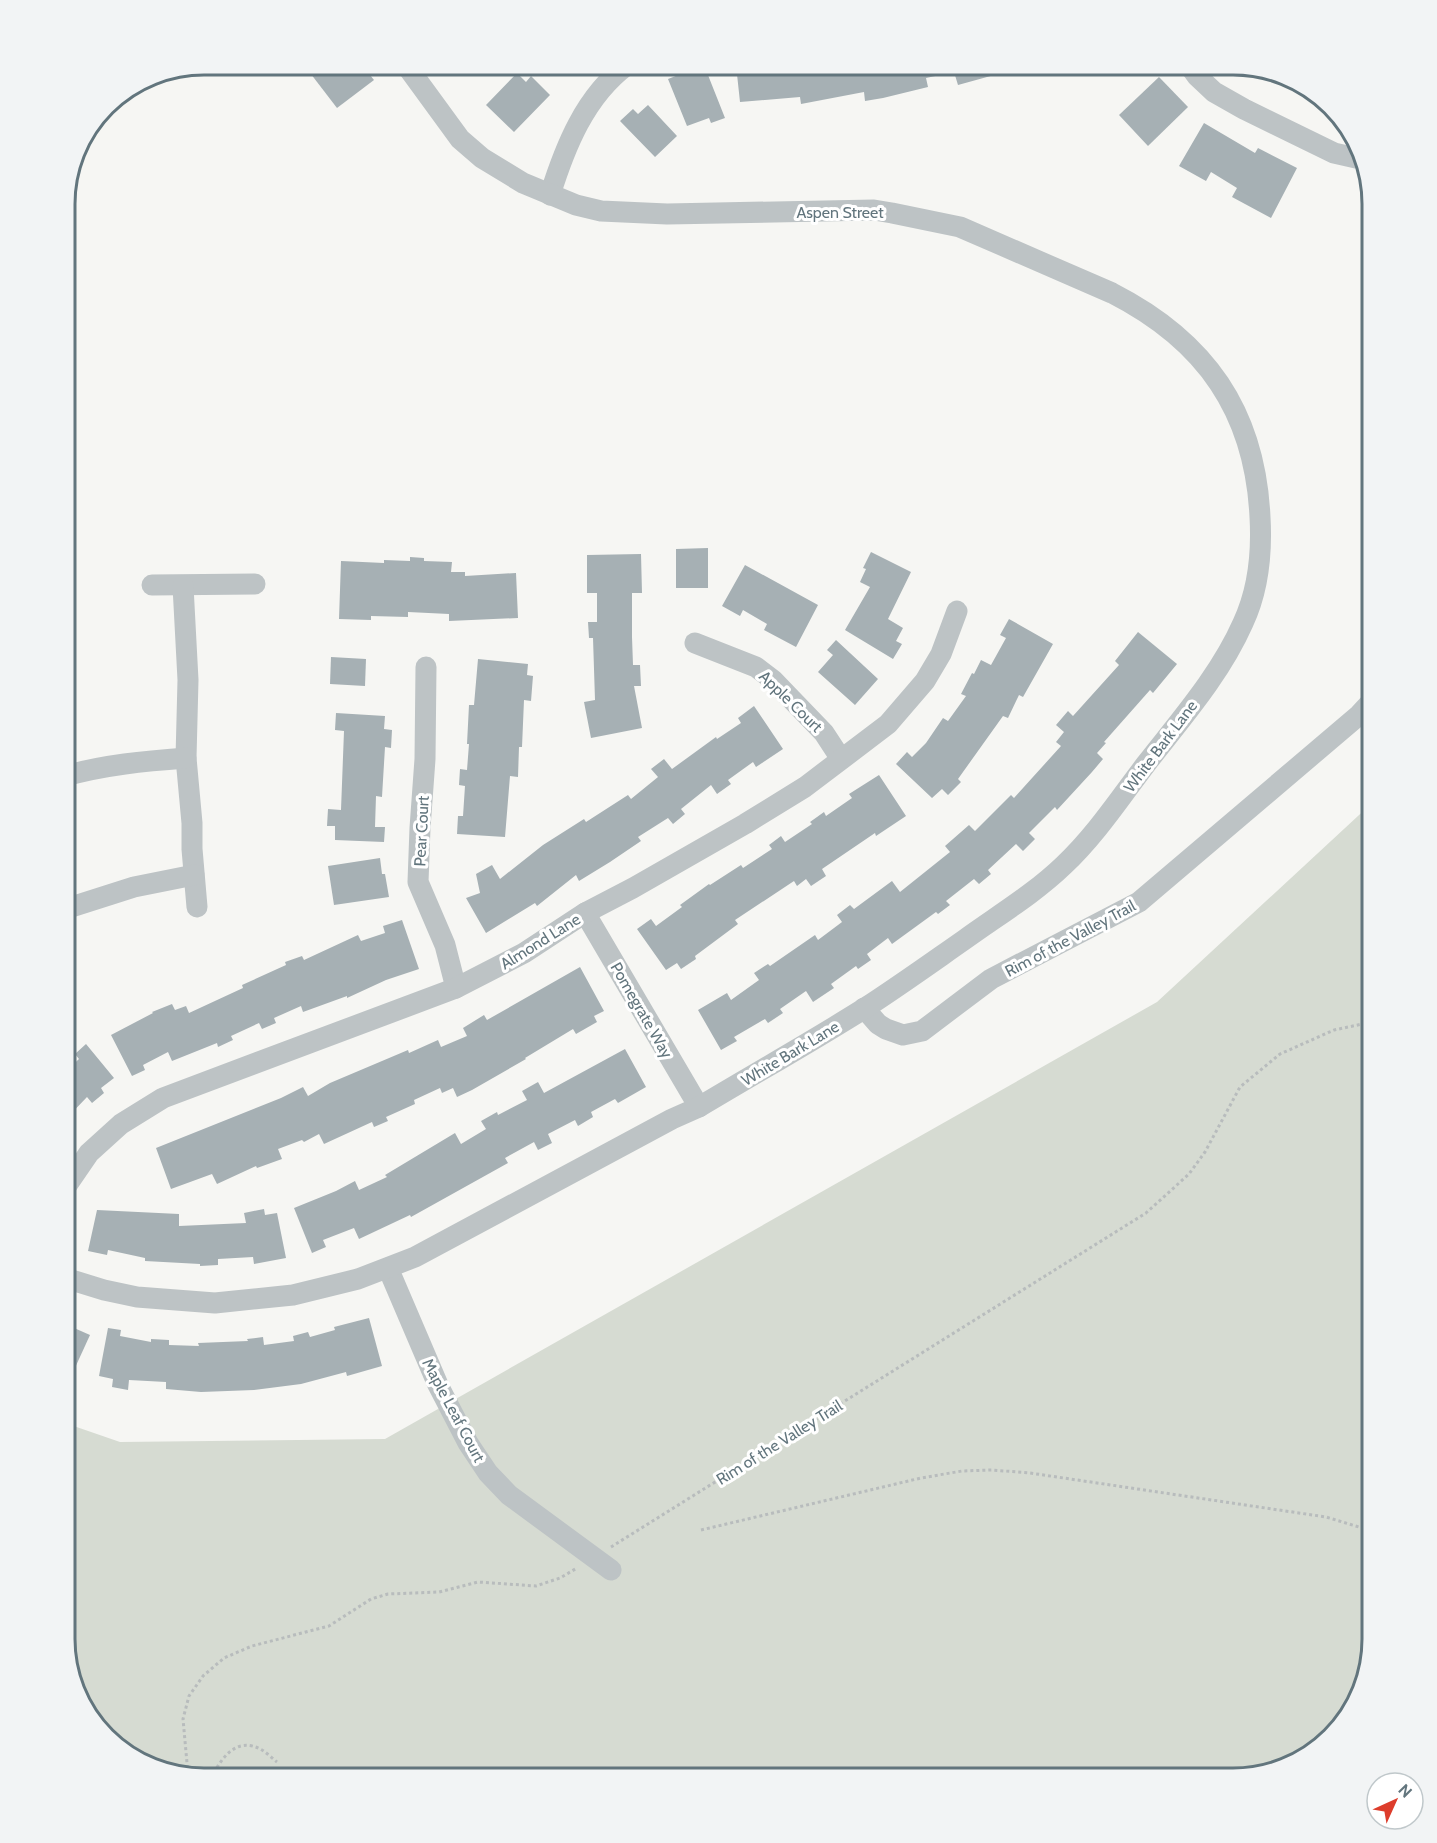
<svg xmlns="http://www.w3.org/2000/svg" width="1437" height="1843" viewBox="0 0 1437 1843" font-family="Cabin,sans-serif">
<style>
.green{fill:#d6dbd2}
.building{fill:#a6b0b4}
.lines{fill:none;stroke-linecap:round;stroke-linejoin:round}
.path{stroke:#b8bcbd;stroke-width:3;stroke-dasharray:3 3;stroke-linecap:butt}
.minor{stroke:#bdc3c5;stroke-width:21}
.labels{text-anchor:middle;stroke-width:6;stroke-linejoin:round;paint-order:stroke}
.street-label{font-size:16px;fill:#62757d;stroke:#fff}
.rim{fill:none;stroke:#62757d;stroke-width:3}
</style>
<rect width="100%" height="100%" fill="#f6f6f3"/>
<polygon class="green" points="1372,803 1372,1640 1354,1709 1310,1755 1234,1778 203,1778 134,1760 88,1716 65,1639 65,1423 120,1442 385,1439 1157,1002"/>
<g class="building">
<polygon points="304,65 362,65 374,80 337,108"/>
<polygon points="704,65 725,118 711,123 709,118 687,126 668,79"/>
<polygon points="736,65 1016,65 1016,69 958,85 954,72 926,78 928,87 883,98 865,101 864,92 801,104 800,97 740,102"/>
<polygon points="517,73 526,82 531,76 550,95 514,132 486,105"/>
<polygon points="1159,77 1188,107 1148,146 1119,115"/>
<polygon points="648,105 677,136 655,157 620,121 633,109 638,114"/>
<polygon points="1204,123 1255,153 1258,148 1297,168 1271,218 1232,197 1237,188 1211,172 1206,181 1179,166"/>
<polygon points="708,548 708,588 676,588 676,549"/>
<polygon points="871,552 911,572 888,619 903,628 896,641 902,644 893,659 845,630 870,587 860,582 866,569 863,568"/>
<polygon points="641,554 642,593 632,593 632,637 633,665 640,665 641,686 634,686 642,728 591,738 584,702 595,700 593,638 589,638 588,622 597,622 597,593 587,593 587,555"/>
<polygon points="410,557 424,558 424,561 452,562 451,572 465,572 465,576 516,573 518,618 449,621 449,614 408,612 408,617 371,616 371,620 339,619 341,561 384,563 384,560 410,561"/>
<polygon points="745,565 818,605 796,647 764,630 767,624 743,610 740,616 722,606"/>
<polygon points="1009,619 1053,644 1023,697 1019,695 1008,718 1003,716 958,779 961,782 948,795 942,789 932,798 896,764 907,752 912,757 926,743 943,718 948,721 966,696 961,694 972,673 974,674 981,660 991,665 1006,638 1000,635"/>
<polygon points="1138,632 1177,664 1153,693 1150,690 1104,742 1106,743 1097,753 1103,759 1092,772 1057,810 1055,807 1029,833 1035,839 1023,851 1016,844 988,870 991,874 979,884 974,879 946,901 950,905 938,914 936,912 892,944 888,938 867,954 871,960 858,969 856,966 831,984 834,988 813,1002 806,991 780,1009 783,1013 768,1023 765,1019 734,1037 737,1041 721,1050 698,1010 727,993 731,1000 759,980 754,973 768,964 770,966 815,935 818,940 842,922 837,915 850,905 854,909 892,881 900,892 950,852 945,846 969,825 975,831 1011,795 1014,798 1061,746 1056,742 1064,732 1056,725 1068,711 1073,716 1119,665 1115,661"/>
<polygon points="836,640 878,679 855,705 818,672 833,655 827,650"/>
<polygon points="331,657 366,659 365,686 330,684"/>
<polygon points="478,659 528,664 527,675 533,676 531,701 524,700 522,747 519,747 518,777 510,776 505,837 457,834 458,816 463,816 465,786 459,785 460,769 467,770 469,744 467,744 469,705 474,705"/>
<polygon points="754,706 783,749 756,767 753,762 728,780 731,784 717,794 711,785 681,809 685,814 673,824 668,818 638,837 641,841 610,862 579,881 576,875 537,906 535,903 486,933 466,898 480,893 476,874 492,865 500,879 543,845 584,819 586,822 628,795 631,799 658,777 651,769 664,759 672,769 716,737 717,739 741,723 738,718"/>
<polygon points="336,713 385,716 384,729 392,730 391,748 385,747 382,797 376,796 375,827 385,827 384,842 335,840 335,826 327,826 328,809 341,810 344,731 335,730"/>
<polygon points="879,775 906,816 876,836 875,833 822,869 826,876 811,886 806,879 797,886 794,881 735,920 738,924 695,956 696,959 681,969 677,963 666,970 637,929 651,919 656,926 682,907 680,905 709,884 710,885 741,865 743,868 772,849 769,845 781,836 785,842 812,824 810,822 824,812 826,816 852,798 849,794"/>
<polygon points="380,858 382,874 385,874 389,897 334,905 328,866"/>
<polygon points="402,920 419,969 386,980 347,998 347,996 303,1012 301,1006 274,1018 276,1023 262,1029 259,1023 231,1036 233,1040 218,1047 217,1043 172,1061 168,1052 143,1065 145,1070 132,1076 111,1035 153,1013 152,1012 172,1004 175,1010 186,1006 189,1013 243,988 242,985 286,965 285,962 302,956 304,960 358,935 361,941 385,933 383,926"/>
<polygon points="580,967 604,1011 594,1016 597,1022 576,1034 573,1029 525,1058 526,1059 472,1090 457,1097 453,1088 442,1093 440,1088 414,1100 415,1104 386,1117 388,1121 374,1127 372,1122 324,1144 319,1134 304,1142 302,1140 278,1149 282,1159 257,1168 256,1166 217,1184 212,1174 171,1189 156,1148 281,1098 303,1087 308,1096 330,1083 408,1050 409,1053 438,1040 441,1047 467,1036 463,1028 484,1015 487,1020"/>
<polygon points="86,1044 114,1078 101,1088 104,1093 92,1103 87,1097 65,1120 65,1072 79,1059 75,1054"/>
<polygon points="625,1049 646,1087 618,1103 615,1099 591,1112 593,1117 578,1126 575,1120 548,1134 552,1143 538,1150 534,1142 505,1158 508,1163 411,1217 410,1215 359,1239 354,1228 323,1240 326,1247 312,1253 294,1208 336,1191 355,1181 359,1190 387,1177 385,1175 455,1133 461,1144 486,1129 481,1121 497,1112 498,1115 527,1100 522,1091 538,1082 544,1093"/>
<polygon points="264,1209 265,1215 277,1213 286,1258 254,1264 253,1257 218,1259 218,1265 200,1266 200,1264 145,1261 145,1258 108,1250 107,1255 88,1251 97,1210 179,1214 179,1226 246,1223 244,1213"/>
<polygon points="369,1318 382,1366 347,1376 346,1372 301,1384 254,1390 201,1392 166,1389 166,1382 129,1380 128,1390 112,1387 113,1379 99,1376 108,1328 121,1330 120,1336 151,1342 151,1339 169,1340 169,1345 199,1346 198,1343 248,1341 247,1339 263,1337 264,1345 294,1341 293,1336 308,1332 310,1337 335,1330 334,1327"/>
<polygon points="65,1324 90,1335 74,1370 65,1366"/>
</g>
<g class="lines">
<g class="path">
<polyline points="701,1530 921,1478 962,1471 992,1470 1030,1473 1326,1517 1372,1531"/>
<polyline points="611,1547 1146,1213 1189,1174 1205,1152 1240,1087 1280,1054 1334,1030 1372,1022"/>
<polyline points="188,1774 183,1719 189,1696 203,1676 224,1658 252,1646 329,1626 371,1599 388,1594 439,1592 478,1582 536,1586 560,1578 577,1568"/>
<path d="M211 1778C221 1759 236 1735 262 1750 267 1753 272 1758 277 1762"/>
</g>
<g class="minor">
<polyline points="1189,65 1197,76 1214,92 1244,109 1334,153 1356,158"/>
<path d="M550 195C565 147 585 96 627 65"/>
<polyline points="152,585 255,584"/>
<polyline points="183,586 188,680 186,758 192,823 192,849 197,907"/>
<polyline points="695,643 756,667 773,680 824,733 841,759"/>
<polyline points="426,667 425,759 420,828 418,882 445,945 456,988"/>
<path d="M65 776C104 765 145 761 186 758"/>
<polyline points="65,909 134,887 194,875"/>
<polyline points="585,913 699,1107"/>
<polyline points="864,1008 878,1024 886,1029 903,1035 922,1031 991,979 1139,902 1359,715 1372,701"/>
<polyline points="65,1188 89,1153 121,1124 163,1098 456,988 524,953 585,913 633,888 745,824 805,787 888,724 925,681 941,654 957,611"/>
<polyline points="388,1268 438,1385 468,1443 488,1473 509,1495 611,1570"/>
<path d="M65 1278 104 1290 137 1297 215 1303 293 1295 358 1279 415 1257 672 1119 699 1107C754 1074 811 1042 865 1008 899 986 931 963 964 940 997 916 1034 894 1064 865 1095 836 1120 798 1146 764 1181 719 1220 675 1243 623 1258 591 1262 552 1260 517 1255 412 1206 341 1112 293L960 227 892 213 874 210 667 214 601 211 576 205 523 183 482 158 460 139 406 65"/>
</g>
</g>
<g class="labels">
<g class="street-label">
<text x="840" y="218">Aspen Street</text>
<text transform="translate(791 701) rotate(44)" y="6">Apple Court</text>
<text transform="translate(1160 746) rotate(-53)" y="6">White Bark Lane</text>
<text transform="translate(421 831) rotate(-87)" y="6">Pear Court</text>
<text transform="translate(1070 938) rotate(-28)" y="6">Rim of the Valley Trail</text>
<text transform="translate(540 941) rotate(-32)" y="6">Almond Lane</text>
<text transform="translate(642 1010) rotate(60)" y="6">Pomegrate Way</text>
<text transform="translate(790 1053) rotate(-31)" y="6">White Bark Lane</text>
<text transform="translate(454 1410) rotate(62)" y="6">Maple Leaf Court</text>
<text transform="translate(779 1442) rotate(-32)" y="6">Rim of the Valley Trail</text>
</g>
</g>
<path d="M0 0H1437V1843H0ZM204 75H1233A129 129 0 0 1 1362 204V1639A129 129 0 0 1 1233 1768H204A129 129 0 0 1 75 1639V204A129 129 0 0 1 204 75Z" fill="#f2f4f5" fill-rule="evenodd"/>
<path class="rim" d="M204 75H1233A129 129 0 0 1 1362 204V1639A129 129 0 0 1 1233 1768H204A129 129 0 0 1 75 1639V204A129 129 0 0 1 204 75Z"/>
<g transform="translate(1395 1801) rotate(45)"><circle r="28" fill="#ffffff" stroke="#c0c8cb" stroke-width="1.5"/>
<path d="M0-4.5L10 22L0 15L-10 22Z" fill="#dd3d2c"/>
<text y="-9" font-size="16" font-weight="bold" text-anchor="middle" fill="#62757d">N</text>
</g>
</svg>
